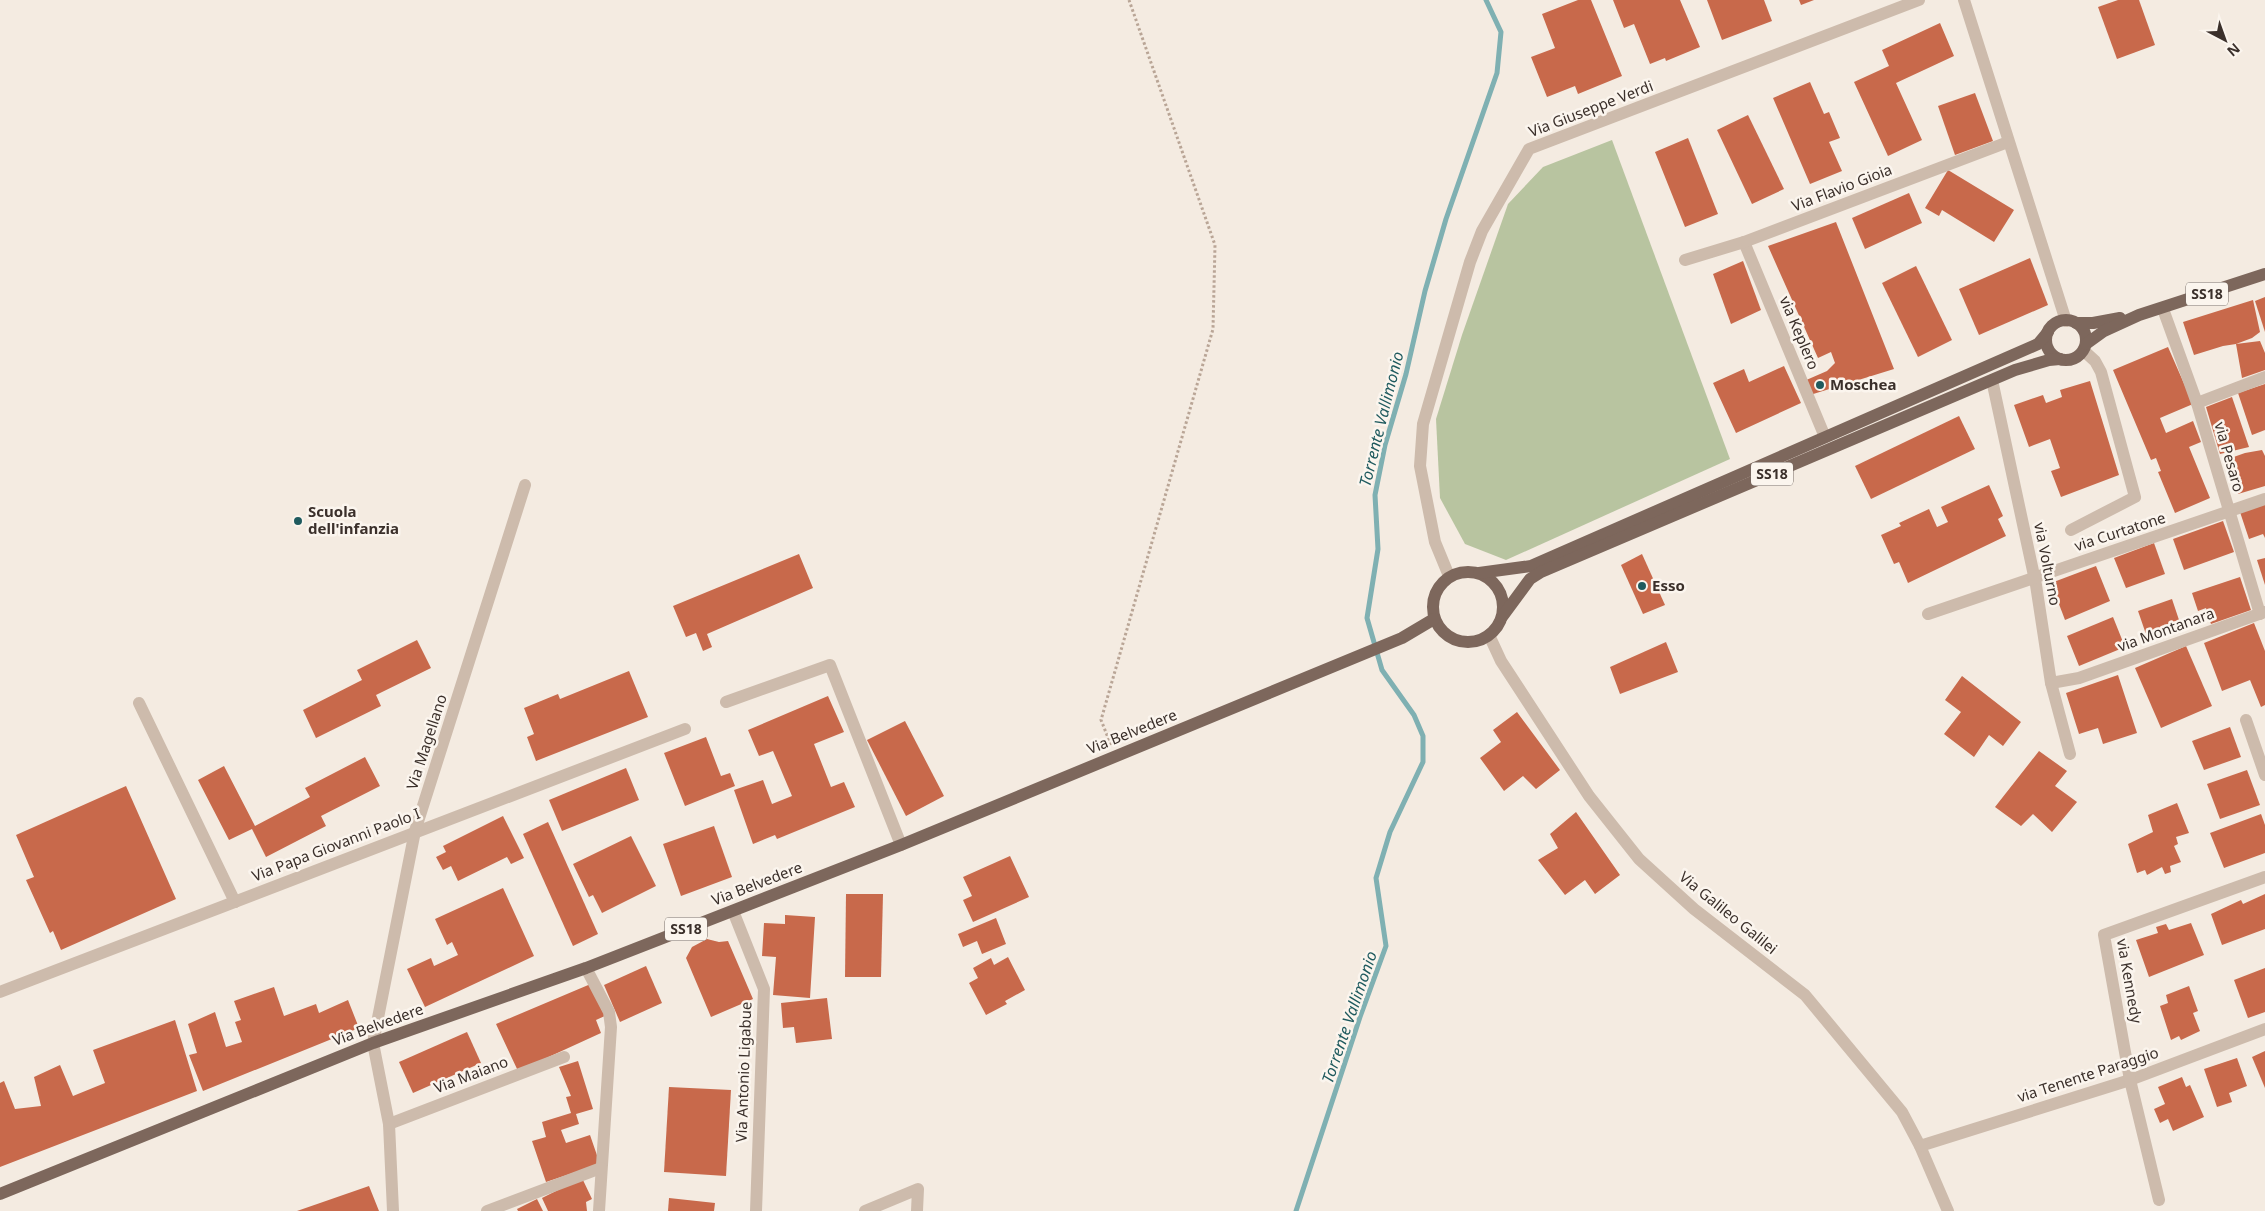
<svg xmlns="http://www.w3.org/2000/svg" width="2265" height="1211" viewBox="0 0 2265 1211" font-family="'Noto Sans',sans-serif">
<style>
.green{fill:#b8c4a0}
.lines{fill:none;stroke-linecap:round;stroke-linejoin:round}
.stream{stroke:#7fb0b2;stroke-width:5}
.building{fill:#c8694b}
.path{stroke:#b9a596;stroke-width:3;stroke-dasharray:2.5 2.5;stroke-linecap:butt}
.minor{stroke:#cdbbac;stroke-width:12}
.major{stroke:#7d675c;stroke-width:12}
.poi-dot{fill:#1f5a5e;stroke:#fbf5ee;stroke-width:2}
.labels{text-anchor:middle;stroke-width:5;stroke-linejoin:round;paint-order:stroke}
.shield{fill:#fbf5ee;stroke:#756b66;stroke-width:1}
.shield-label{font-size:14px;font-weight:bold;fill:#3b302b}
.street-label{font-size:15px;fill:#3b302b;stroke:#fbf5ee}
.poi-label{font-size:15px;font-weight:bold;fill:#3b302b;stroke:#fbf5ee;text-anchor:start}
.water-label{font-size:16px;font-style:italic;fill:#1f5a5e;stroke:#fbf5ee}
</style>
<rect width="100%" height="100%" fill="#f4ebe1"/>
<polygon class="green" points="1612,140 1730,459 1506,560 1465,544 1440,498 1436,419 1462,335 1508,204 1543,167"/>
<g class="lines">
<polyline class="stream" points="1296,1211 1360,1017 1386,946 1376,878 1390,832 1423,762 1423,736 1414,715 1382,670 1367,618 1378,549 1375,495 1385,445 1406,374 1425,291 1446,219 1497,73 1501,32 1486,0"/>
</g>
<g class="building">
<polygon points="1578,0 1591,0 1622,76 1578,94 1575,86 1547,97 1531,57 1555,48 1542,14"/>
<polygon points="1613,0 1680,0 1700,47 1666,61 1665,58 1650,64 1634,24 1624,28"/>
<polygon points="1707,0 1764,0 1772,21 1722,40"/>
<polygon points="1799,0 1814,0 1801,5"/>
<polygon points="2118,0 2139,0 2155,45 2117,59 2098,7"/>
<polygon points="1940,23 1954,56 1896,83 1922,140 1888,156 1854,82 1889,66 1882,50"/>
<polygon points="1810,82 1824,114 1829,112 1840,138 1829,142 1842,171 1810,184 1773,98"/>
<polygon points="1975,93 1993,141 1955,155 1938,106"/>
<polygon points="1748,115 1784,189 1752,204 1717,130"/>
<polygon points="1688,138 1718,214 1685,227 1655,152"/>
<polygon points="1948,170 2014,210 1994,242 1942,210 1939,216 1925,208"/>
<polygon points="1909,193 1922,223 1865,249 1852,218"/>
<polygon points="1836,222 1894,369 1810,395 1804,381 1827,371 1835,363 1831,352 1818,358 1768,246"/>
<polygon points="2030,258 2048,305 1979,335 1959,289"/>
<polygon points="1743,261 1761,310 1731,324 1713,274"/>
<polygon points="1916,266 1952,340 1918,357 1882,283"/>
<polygon points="2265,297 2265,332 2255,301"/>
<polygon points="2253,300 2260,332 2252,338 2236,344 2260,341 2265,353 2265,370 2242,378 2236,344 2223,346 2194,355 2183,322"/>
<polygon points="2168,347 2193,404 2160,418 2166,433 2193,421 2201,442 2189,447 2210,498 2175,513 2158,472 2161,471 2156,458 2151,460 2113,370"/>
<polygon points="1784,366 1801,403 1736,433 1713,383 1744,369 1749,382"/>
<polygon points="2090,381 2119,475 2061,497 2051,471 2060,468 2050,439 2029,447 2014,405 2043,395 2046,403 2062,397 2060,390"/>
<polygon points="2265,384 2265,430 2252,435 2238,393"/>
<polygon points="2232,397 2249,447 2220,454 2206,407"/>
<polygon points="1959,416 1975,449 1871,499 1855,466"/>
<polygon points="2262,450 2265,456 2265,486 2238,494 2225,460 2245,453"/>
<polygon points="1989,485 2003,516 1998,519 2006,536 1908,583 1899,562 1894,564 1881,535 1901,526 1899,523 1929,509 1937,527 1948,522 1941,507"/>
<polygon points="2265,503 2265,538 2263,534 2249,539 2240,512"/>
<polygon points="2223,521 2234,552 2184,570 2173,539"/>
<polygon points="2154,543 2165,574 2126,588 2114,558"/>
<polygon points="799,554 813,588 707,634 712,647 703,651 696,633 686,637 673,606"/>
<polygon points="1642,554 1665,605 1643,614 1621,565"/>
<polygon points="2265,558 2265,585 2257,560"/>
<polygon points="2096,566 2110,601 2065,620 2051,583"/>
<polygon points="2240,577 2251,610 2211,624 2206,608 2198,611 2192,593"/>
<polygon points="2172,599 2182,629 2148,640 2138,611"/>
<polygon points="2113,617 2125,647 2079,666 2067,636"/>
<polygon points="2254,623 2265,651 2265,705 2261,707 2250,680 2222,691 2204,643"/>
<polygon points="417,640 431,668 376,695 381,706 316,738 303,710 362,680 357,670"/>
<polygon points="1666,642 1678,672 1620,694 1610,667"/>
<polygon points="2186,646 2212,706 2161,728 2135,668"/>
<polygon points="629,671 648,717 536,761 527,737 534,734 524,708 558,694 560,699"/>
<polygon points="2118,675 2137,733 2103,744 2098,728 2079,734 2066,693"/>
<polygon points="1962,676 2021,722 2003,746 1989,735 1974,757 1944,734 1961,712 1945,700"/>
<polygon points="828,696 844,732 814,744 831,787 844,782 855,807 777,839 775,835 753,844 734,790 763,780 772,804 792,796 773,751 759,756 748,730"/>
<polygon points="1517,712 1560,770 1536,789 1523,776 1504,791 1480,758 1501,742 1493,730"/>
<polygon points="905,721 944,796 906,816 867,740"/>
<polygon points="2230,727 2241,757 2204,770 2192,741"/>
<polygon points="706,737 721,776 730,773 735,786 685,806 664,753"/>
<polygon points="2039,751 2067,771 2055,786 2077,802 2052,832 2033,814 2021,826 1995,807"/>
<polygon points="365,757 380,786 321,816 326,826 266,857 252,829 229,840 198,780 224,766 255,826 310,797 305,788"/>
<polygon points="626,768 639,800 562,831 549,800"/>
<polygon points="2247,770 2260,805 2220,819 2207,784"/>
<polygon points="126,786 176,899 61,950 53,931 50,933 26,880 34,877 16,835"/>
<polygon points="2177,803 2189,833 2176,837 2178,844 2174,846 2181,862 2170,866 2171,872 2165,874 2162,867 2147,875 2145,870 2137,873 2128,844 2153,832 2148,815"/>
<polygon points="1576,812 1620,875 1595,894 1585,880 1565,895 1538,860 1558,848 1550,834"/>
<polygon points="2261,814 2265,825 2265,853 2224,868 2210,833"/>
<polygon points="503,816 524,858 511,864 507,857 458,881 451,866 443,870 436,857 446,852 443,846"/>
<polygon points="548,822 598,934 573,946 523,834"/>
<polygon points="714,826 732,877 681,896 663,844"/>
<polygon points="631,836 656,886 602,913 593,895 589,897 573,864"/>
<polygon points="1010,856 1029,897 973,922 963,900 972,896 963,877"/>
<polygon points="503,888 534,956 425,1007 407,969 431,958 434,966 458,955 452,942 447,945 435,919"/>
<polygon points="846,894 883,894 881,977 845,977"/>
<polygon points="2265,894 2265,929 2222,945 2211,914 2241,900 2243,904"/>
<polygon points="785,915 815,917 810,998 773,995 776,957 762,956 764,923 785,924"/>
<polygon points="996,918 1006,944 982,954 977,941 963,947 958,934"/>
<polygon points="2191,923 2204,955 2149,977 2136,940 2158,933 2156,927 2166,924 2169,930"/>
<polygon points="707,939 719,942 728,941 753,999 711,1017 686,958 692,947"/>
<polygon points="1008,957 1025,990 1005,1001 1007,1004 986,1015 969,983 978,978 973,968 991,958 994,965"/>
<polygon points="646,966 662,1003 620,1022 604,985"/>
<polygon points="2265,968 2265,1012 2248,1018 2234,980"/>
<polygon points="593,983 607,1015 596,1020 601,1033 518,1071 496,1024"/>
<polygon points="2189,986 2198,1011 2193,1013 2200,1031 2181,1040 2179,1036 2171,1040 2160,1006 2168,1003 2166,995"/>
<polygon points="274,987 284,1016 316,1004 319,1013 348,1000 359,1028 203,1091 189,1055 197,1053 188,1024 215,1012 226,1047 242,1042 235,1022 241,1020 234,1001"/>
<polygon points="827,998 832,1039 796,1043 794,1027 783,1028 781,1003"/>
<polygon points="175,1020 197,1091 0,1167 0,1083 4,1081 15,1109 41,1106 34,1077 60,1065 73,1096 105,1083 93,1050"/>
<polygon points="467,1032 481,1063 413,1093 399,1062"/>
<polygon points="2265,1051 2265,1088 2252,1057"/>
<polygon points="2237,1058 2247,1086 2229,1093 2232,1102 2217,1107 2204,1069"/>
<polygon points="578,1061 593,1109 576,1114 579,1124 561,1130 566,1143 590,1135 600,1164 546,1182 532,1141 546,1137 542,1122 571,1113 566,1097 571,1096 559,1067"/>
<polygon points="2182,1077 2186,1087 2190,1085 2204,1117 2173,1131 2168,1119 2160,1123 2154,1109 2165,1104 2158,1087"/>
<polygon points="669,1087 731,1090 726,1176 664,1172"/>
<polygon points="582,1178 592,1199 586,1202 587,1211 548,1211 542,1198"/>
<polygon points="369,1186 379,1211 297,1211"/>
<polygon points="669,1198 715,1203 714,1211 668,1211"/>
<polygon points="537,1199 543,1211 518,1211 517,1209"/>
</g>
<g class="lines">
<polyline class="path" points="1111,745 1101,720 1213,329 1215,245 1129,0"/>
<g class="minor">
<polyline points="1964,0 2066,321"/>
<polyline points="1744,242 1825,437"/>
<polyline points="1685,260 1744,242 2008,142"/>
<polyline points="2163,309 2197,403 2260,614"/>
<polyline points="1992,380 2036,585 2051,683 2070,754"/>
<polyline points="2197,403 2265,377"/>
<polyline points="2071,530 2135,497 2101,372 2095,361 2084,351"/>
<polyline points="1449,576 1435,542 1420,466 1423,424 1470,262 1482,231 1529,149 1919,0"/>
<polyline points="1928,614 2265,499"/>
<polyline points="1489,635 1501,661 1589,796 1639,859 1694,909 1805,995 1902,1112 1920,1146 1948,1211"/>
<polyline points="2051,683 2079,678 2265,612"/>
<polyline points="726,702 830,665 901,845"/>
<polyline points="139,703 235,902"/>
<polyline points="2246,720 2265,775"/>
<polyline points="733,911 764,989 756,1211"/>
<polyline points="586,968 609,1012 611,1027 599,1211"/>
<polyline points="0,992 685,729"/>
<polyline points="389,1124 564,1057"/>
<polyline points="1920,1146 2130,1080 2265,1029"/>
<polyline points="2159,1200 2130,1080 2104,935 2265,877"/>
<polyline points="393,1211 389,1124 373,1043 415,831 525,485"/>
<polyline points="487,1211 601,1168"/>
<polyline points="865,1211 918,1189 917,1211"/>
</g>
<g class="major">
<circle cx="2066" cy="340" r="20"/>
<polyline points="2076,323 2093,323 2120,318"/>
<polyline points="2086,344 2104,331 2139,315 2265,274"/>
<circle cx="1468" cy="607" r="35"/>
<polyline points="1479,573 1531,566 2038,344 2048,332"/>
<polyline points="1502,617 1530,579 1541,572 2015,370 2049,360 2060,359"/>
<polyline points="0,1194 373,1043 586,968 901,845 1402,638 1434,619"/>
</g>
</g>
<g class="poi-dot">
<circle cx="1820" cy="385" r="5"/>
<circle cx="298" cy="521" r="5"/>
<circle cx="1642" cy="586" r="5"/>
</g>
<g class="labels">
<g class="shield">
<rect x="2186" y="282.5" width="42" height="23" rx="4"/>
<rect x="1751" y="462.5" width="42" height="23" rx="4"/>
<rect x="665" y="917.5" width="42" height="23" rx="4"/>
</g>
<g class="shield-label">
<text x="2207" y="299">SS18</text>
<text x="1772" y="479">SS18</text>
<text x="686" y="934">SS18</text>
</g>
<g class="street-label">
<text transform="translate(1591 109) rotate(-21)" y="5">Via Giuseppe Verdi</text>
<text transform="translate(1842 188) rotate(-21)" y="5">Via Flavio Gioia</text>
<text transform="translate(1799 333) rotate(67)" y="5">via Keplero</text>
<text transform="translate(2229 457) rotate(74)" y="5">via Pesaro</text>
<text transform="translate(2120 532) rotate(-18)" y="5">via Curtatone</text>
<text transform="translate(2047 564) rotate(79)" y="5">via Volturno</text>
<text transform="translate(2166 630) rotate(-20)" y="5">via Montanara</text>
<text transform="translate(1132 732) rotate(-22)" y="5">Via Belvedere</text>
<text transform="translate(427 742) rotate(-72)" y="5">Via Magellano</text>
<text transform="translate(336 845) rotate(-21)" y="5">Via Papa Giovanni Paolo I</text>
<text transform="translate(757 884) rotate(-21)" y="5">Via Belvedere</text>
<text transform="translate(1728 913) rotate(39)" y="5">Via Galileo Galilei</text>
<text transform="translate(2129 981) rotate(80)" y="5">via Kennedy</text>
<text transform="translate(378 1025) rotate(-20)" y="5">Via Belvedere</text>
<text transform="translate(744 1072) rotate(-88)" y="5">Via Antonio Ligabue</text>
<text transform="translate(471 1075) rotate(-21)" y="5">Via Maiano</text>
<text transform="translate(2088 1075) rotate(-18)" y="5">via Tenente Paraggio</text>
</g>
<g class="poi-label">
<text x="1830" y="390">Moschea</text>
<text x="308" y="517">Scuola<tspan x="308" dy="17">dell'infanzia</tspan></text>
<text x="1652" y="591">Esso</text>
</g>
<g class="water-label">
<text transform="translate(1381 419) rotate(-76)" y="6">Torrente Vallimonio</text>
<text transform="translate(1349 1017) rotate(-71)" y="6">Torrente Vallimonio</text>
</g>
</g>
<g transform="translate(2225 40) rotate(139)" stroke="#fbf5ee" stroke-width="4" paint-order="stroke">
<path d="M0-4L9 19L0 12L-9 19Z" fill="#3b302b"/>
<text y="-8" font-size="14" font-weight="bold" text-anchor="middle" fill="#3b302b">N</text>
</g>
</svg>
